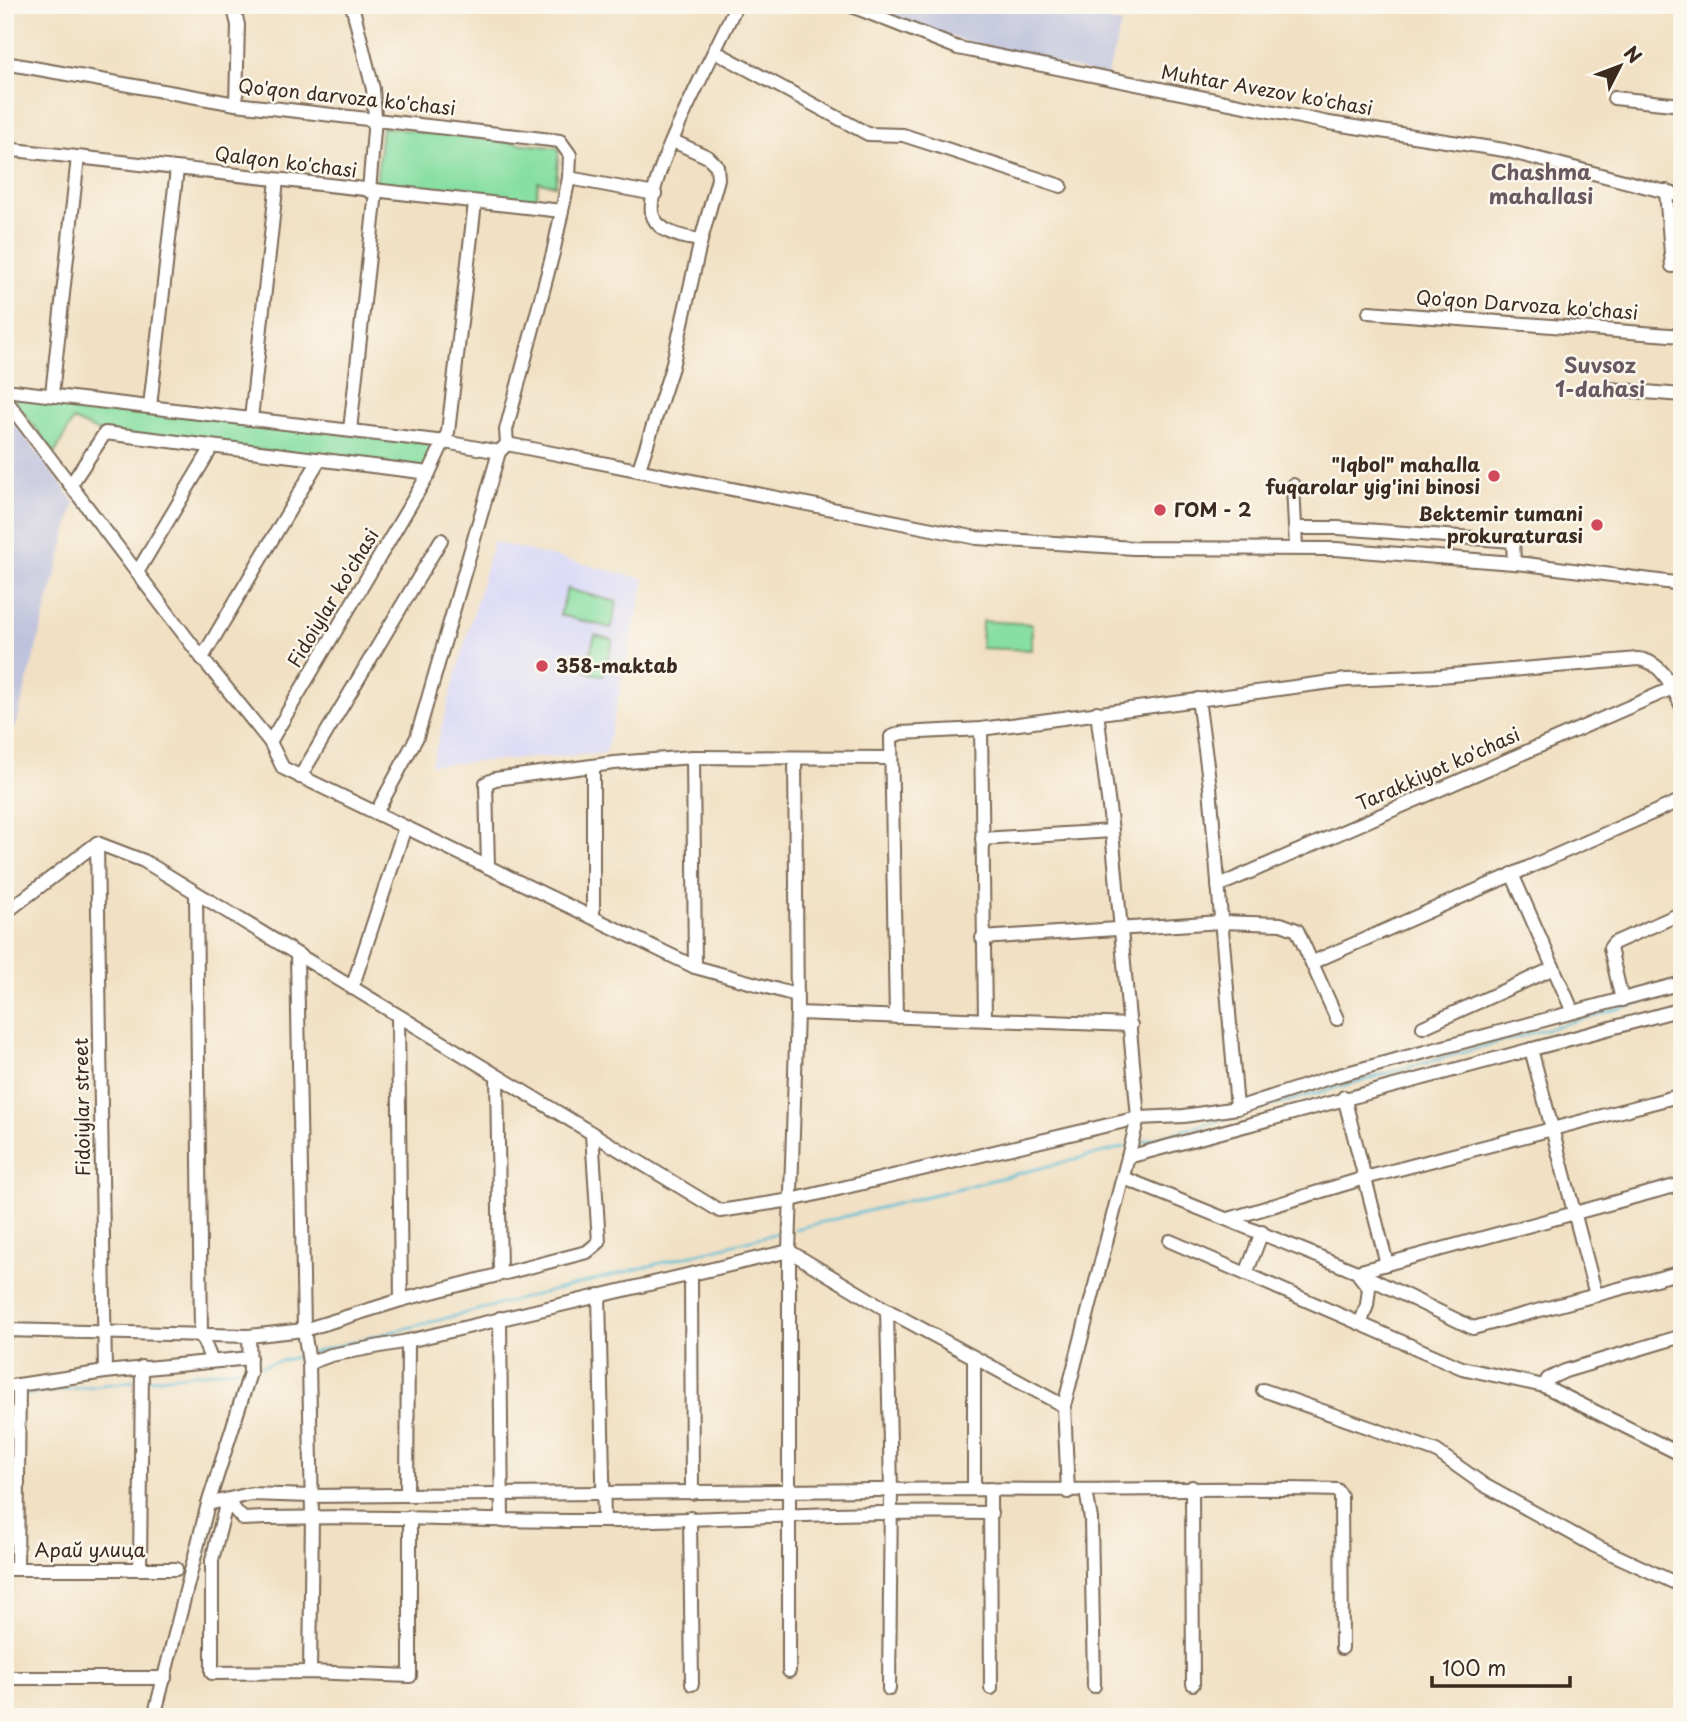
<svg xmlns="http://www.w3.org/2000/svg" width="1687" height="1722" viewBox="0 0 1687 1722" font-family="'Playpen Sans',sans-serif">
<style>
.built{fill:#d7d7f8}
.industrial{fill:#bfc2dd}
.green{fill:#88dfa3;stroke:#628460;stroke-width:2}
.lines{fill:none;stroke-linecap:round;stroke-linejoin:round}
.stream{stroke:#5abdd8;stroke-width:2.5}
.minor-casing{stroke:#7b6a58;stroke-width:16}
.minor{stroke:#fff;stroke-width:12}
.poi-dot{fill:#d1495b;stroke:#fbf7ec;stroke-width:2.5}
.labels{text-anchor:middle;stroke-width:5;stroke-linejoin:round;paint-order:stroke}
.street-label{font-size:19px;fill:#3b2a1e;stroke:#fbf7ec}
.poi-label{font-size:19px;font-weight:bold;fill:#3b2a1e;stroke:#fbf7ec;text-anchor:end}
.neighbourhood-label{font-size:21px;font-weight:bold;fill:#695961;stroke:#fbf7ec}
</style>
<rect width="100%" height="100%" fill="#fbf7ec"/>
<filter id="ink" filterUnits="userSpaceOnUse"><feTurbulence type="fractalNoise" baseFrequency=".0143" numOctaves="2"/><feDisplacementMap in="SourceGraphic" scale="14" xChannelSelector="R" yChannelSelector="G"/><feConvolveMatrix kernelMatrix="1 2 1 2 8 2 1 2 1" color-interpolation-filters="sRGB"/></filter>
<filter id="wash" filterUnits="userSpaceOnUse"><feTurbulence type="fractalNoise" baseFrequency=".00686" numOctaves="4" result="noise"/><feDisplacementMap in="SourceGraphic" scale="28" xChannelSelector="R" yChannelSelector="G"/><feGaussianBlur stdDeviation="1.57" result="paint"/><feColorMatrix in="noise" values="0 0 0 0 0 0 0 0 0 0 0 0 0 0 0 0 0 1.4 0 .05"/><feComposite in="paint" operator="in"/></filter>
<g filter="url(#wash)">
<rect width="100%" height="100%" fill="#f1e0c3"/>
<polygon class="built" points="493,542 645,579 606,753 431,765"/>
<g class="industrial">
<polygon points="865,5 1051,5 1121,24 1107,77 939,34"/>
<polygon points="5,410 75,502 15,728 5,725"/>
</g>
<g class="green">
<polygon points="382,127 559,148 556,185 538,182 536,205 376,185"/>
<polygon points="11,396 429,443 436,448 425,468 101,433 73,420 55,453"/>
<polygon points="567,589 617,602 611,628 560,615"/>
<polygon points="982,621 1032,624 1031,650 981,648"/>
<polygon points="595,635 613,640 603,676 585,671"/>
</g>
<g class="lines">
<g class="stream">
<polyline points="1141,1142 1647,1001"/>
<polyline points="795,1229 1125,1147"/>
<polyline points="310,1353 785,1231"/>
<polyline points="261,1366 304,1355"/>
<polyline points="150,1379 238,1369"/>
<polyline points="23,1395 134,1381"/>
</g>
</g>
</g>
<g filter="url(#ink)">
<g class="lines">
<g class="minor-casing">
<g id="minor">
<polyline points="233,5 238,25 236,104"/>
<polyline points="352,5 373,89 375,118 369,191"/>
<polyline points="849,5 958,48 1329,123 1504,150 1682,196"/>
<polyline points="716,52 868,134 903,135 1061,186"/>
<polyline points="5,63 236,104 560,141 570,155 569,178 655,194"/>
<polyline points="1614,98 1682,105"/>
<polyline points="5,149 562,211"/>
<polyline points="1666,191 1672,266"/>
<path d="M701 240C684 238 656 232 652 213 646 175 719 47 736 5"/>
<polyline points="1369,312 1682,336"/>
<polyline points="1609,389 1682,395"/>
<polyline points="5,390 445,442 499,452"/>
<polyline points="52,394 78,157"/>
<polyline points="5,399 202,658 270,742 283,768 695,967 796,995"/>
<polyline points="150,406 177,169"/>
<polyline points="251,419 277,180"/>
<polyline points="350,430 376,192"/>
<polyline points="507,444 977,538 1134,548 1336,549 1526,564 1682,584"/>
<polyline points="639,469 672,367 701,240 718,179 717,166 708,157 673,141"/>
<polyline points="72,483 105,433 429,473"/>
<polyline points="1293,485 1296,547"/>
<polyline points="1296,528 1338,528 1513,541 1514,563"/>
<polyline points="138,571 212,447"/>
<polyline points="202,658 319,460"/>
<polyline points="1198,699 1210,787 1237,1108"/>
<polyline points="981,729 985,1018"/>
<polyline points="270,742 429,473 448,432 475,203"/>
<polyline points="693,757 695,967"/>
<polyline points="593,767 593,917"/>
<polyline points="300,777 441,540"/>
<polyline points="376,813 417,737 499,452 507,444 506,430 553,253 569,178"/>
<polyline points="982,839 1112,831"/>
<polyline points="97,843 144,861 720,1211 791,1200 1138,1118 1184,1116 1237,1108 1332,1077 1682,983"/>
<polyline points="97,843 105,1372"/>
<polyline points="488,867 486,783 495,779 614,763 693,757 891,758"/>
<polyline points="1512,874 1573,1012"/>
<polyline points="1218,886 1682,684"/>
<polyline points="196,894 201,1335 211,1359"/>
<polyline points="5,913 97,843"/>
<polyline points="982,938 1221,922 1281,924 1297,930 1337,1019"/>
<polyline points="297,955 304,1330 309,1363 312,1516 310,1672"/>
<polyline points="1313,962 1682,800"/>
<polyline points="352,988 405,827"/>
<polyline points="1622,1000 1610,948 1614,943 1682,913"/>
<polyline points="797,1013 1131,1025"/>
<polyline points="398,1016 401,1300"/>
<path d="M896 1017 891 737 901 733 981 729 1346 680 1440 676 1638 659C1662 661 1673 688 1682 707"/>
<polyline points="1423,1027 1554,968"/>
<polyline points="1531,1049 1596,1295"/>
<polyline points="497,1076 500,1274"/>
<polyline points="1344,1097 1387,1264"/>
<polyline points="1128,1157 1682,1009"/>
<polyline points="1124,1178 1357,1272 1473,1328 1682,1272"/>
<polyline points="1229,1219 1365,1178 1682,1095"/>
<polyline points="1262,1232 1246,1274 1462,1368 1544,1386 1682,1455"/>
<polyline points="1170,1241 1246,1274"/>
<polyline points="1357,1272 1682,1184"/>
<polyline points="1359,1275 1369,1288 1367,1305 1361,1322"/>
<polyline points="691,1276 692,1493"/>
<polyline points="599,1295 604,1521"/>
<polyline points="887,1310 891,1490 889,1689"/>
<polyline points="500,1318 502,1521"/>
<polyline points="5,1330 249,1336 304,1330 401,1300 587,1252 599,1242 592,1134"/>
<polyline points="309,1363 331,1355 408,1341 789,1251 887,1310 1064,1406"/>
<polyline points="1544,1386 1548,1379 1565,1371 1682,1336"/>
<polyline points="5,1387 105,1372 250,1358"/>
<polyline points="1263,1390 1436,1451 1484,1485 1593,1545 1682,1586"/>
<polyline points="1192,1487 1193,1684"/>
<polyline points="974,1489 974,1359"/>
<polyline points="990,1489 991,1688"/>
<polyline points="1086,1491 1091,1519 1094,1686"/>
<polyline points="1068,1492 1064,1406 1138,1118 1112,831 1097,712"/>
<polyline points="407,1495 408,1341"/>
<path d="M227 1501 243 1519C364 1514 483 1522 604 1521 733 1519 861 1510 991 1513"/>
<polyline points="227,1501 212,1560 212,1673 310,1672 410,1676 410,1517"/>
<path d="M208 1504 250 1494 311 1496 974 1489C1095 1492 1216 1486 1337 1490L1341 1496 1342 1648"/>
<polyline points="690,1518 692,1684"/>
<polyline points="140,1568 142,1367"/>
<polyline points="5,1569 176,1569"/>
<polyline points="17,1569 19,1385"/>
<polyline points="789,1671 789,1251 797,1013 795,758"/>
<polyline points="5,1678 165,1678"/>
<polyline points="154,1717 208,1504 250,1373 249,1336"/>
</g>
</g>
<use href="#minor" class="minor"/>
</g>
</g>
<g class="poi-dot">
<circle cx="1494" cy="476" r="7"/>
<circle cx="1160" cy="510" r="7"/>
<circle cx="1597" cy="525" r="7"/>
<circle cx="542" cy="666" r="7"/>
</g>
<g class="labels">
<g class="street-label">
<text transform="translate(1267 90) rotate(10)" y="7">Muhtar Avezov ko'chasi</text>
<text transform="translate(347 97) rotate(6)" y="7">Qo'qon darvoza ko'chasi</text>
<text transform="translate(286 162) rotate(7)" y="7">Qalqon ko'chasi</text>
<text transform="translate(1527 305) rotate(4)" y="7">Qo'qon Darvoza ko'chasi</text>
<text transform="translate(333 598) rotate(-59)" y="7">Fidoiylar ko'chasi</text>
<text transform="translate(1438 769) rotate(-24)" y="7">Tarakkiyot ko'chasi</text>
<text transform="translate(82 1107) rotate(-91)" y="7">Fidoiylar street</text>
<text x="90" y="1557">Арай улица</text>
</g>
<g class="poi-label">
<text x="1480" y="472">"Iqbol" mahalla<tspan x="1480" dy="22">fuqarolar yig'ini binosi</tspan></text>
<text x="1174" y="517" text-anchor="start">ГОМ - 2</text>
<text x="1583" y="521">Bektemir tumani<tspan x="1583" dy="22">prokuraturasi</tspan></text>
<text x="556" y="673" text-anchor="start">358-maktab</text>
</g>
<g class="neighbourhood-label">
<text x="1541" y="180">Chashma<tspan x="1541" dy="24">mahallasi</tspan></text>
<text x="1600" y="373">Suvsoz<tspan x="1600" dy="24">1-dahasi</tspan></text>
</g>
</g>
<rect width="1687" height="1722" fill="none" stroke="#fbf7ec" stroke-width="28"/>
<g transform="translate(1620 66) rotate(48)" stroke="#fbf7ec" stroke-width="5" paint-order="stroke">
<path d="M0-5L12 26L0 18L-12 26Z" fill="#3b2a1e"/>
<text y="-10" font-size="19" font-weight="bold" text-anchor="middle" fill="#3b2a1e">N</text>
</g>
<path d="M1432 1676v10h138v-10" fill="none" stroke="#3b2a1e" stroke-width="3.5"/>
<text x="1442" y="1676" font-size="21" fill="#3b2a1e" stroke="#fbf7ec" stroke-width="5" paint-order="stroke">100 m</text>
</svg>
